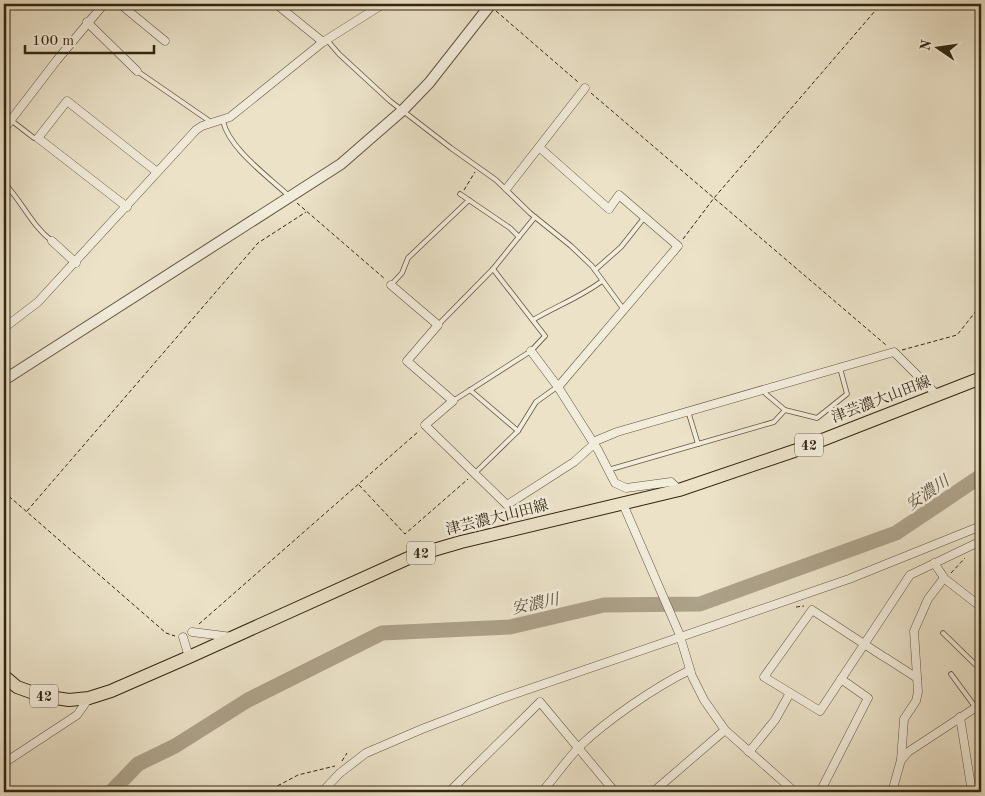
<svg xmlns="http://www.w3.org/2000/svg" width="985" height="796" viewBox="0 0 985 796" font-family="'Old Standard TT','Noto Serif JP',serif">
<style>
.lines{fill:none;stroke-linecap:round;stroke-linejoin:round}
.river{stroke:#ada28a;stroke-width:15}
.service-casing{stroke:#62553f;stroke-width:5.5}
.minor-casing{stroke:#62553f;stroke-width:9}
.tertiary-casing{stroke:#62553f;stroke-width:12}
.primary-casing{stroke:#342611;stroke-width:14}
.path{stroke:#342611;stroke-width:1;stroke-dasharray:4 2.5;stroke-linecap:butt}
.service{stroke:#f2ecdb;stroke-width:4}
.minor{stroke:#f2ecdb;stroke-width:8}
.tertiary{stroke:#f2ecdb;stroke-width:10}
.primary{stroke:#ebe2c8;stroke-width:12}
.labels{text-anchor:middle;stroke-width:5;stroke-linejoin:round;paint-order:stroke}
.shield{fill:#f2ecdb;stroke:#6d614e;stroke-width:1}
.shield-label{font-size:14px;font-weight:bold;fill:#342611}
.street-label{font-size:15px;fill:#342611;stroke:#f2ecdb}
.water-label{font-size:16px;font-style:italic;fill:#5e513b;stroke:#f2ecdb}
</style>
<rect width="100%" height="100%" fill="#ebe2c8"/>
<filter id="stains"><feTurbulence type="fractalNoise" baseFrequency=".004" numOctaves="4"/><feColorMatrix values="0 0 0 0 .2 0 0 0 0 .09 0 0 0 0 .02 0 0 0 .5 -.17"/></filter>
<radialGradient id="worn" r=".72"><stop offset=".6" stop-color="#630" stop-opacity="0"/><stop offset="1" stop-color="#630" stop-opacity=".3"/></radialGradient>
<g class="lines">
<polyline class="river" points="111,792 138,764 175,746 248,700 382,633 510,627 604,605 700,604 896,533 981,476"/>
<g class="service-casing">
<g id="service">
<polyline points="327,40 339,54 390,101 451,148 496,180 530,213 571,246 592,266 624,310"/>
<polyline points="137,71 208,120 209,124"/>
<polyline points="12,121 34,138 38,138"/>
<path d="M223 121C229 149 269 177 290 197"/>
<path d="M4 183C22 201 31 225 52 241"/>
<polyline points="460,194 510,228 519,237"/>
<polyline points="595,270 621,247 644,218"/>
<polyline points="391,285 402,273 408,258 469,200"/>
<path d="M533 320C556 306 581 297 602 281"/>
<polyline points="438,325 493,269 535,217"/>
<polyline points="764,389 766,394 785,410"/>
<polyline points="470,390 518,431"/>
<polyline points="453,401 531,351 545,336 493,269"/>
<polyline points="688,411 698,444"/>
<polyline points="608,470 774,422 785,410 817,418 847,394 840,368"/>
<polyline points="475,473 518,431 536,402 557,387"/>
<polyline points="943,633 981,670"/>
<polyline points="951,674 976,708"/>
</g>
</g>
<g class="minor-casing">
<g id="minor">
<polyline points="120,4 165,41"/>
<polyline points="276,4 323,42"/>
<polyline points="87,22 137,71"/>
<polyline points="4,129 57,60 104,4"/>
<polyline points="539,147 609,209 619,195 678,246 558,387"/>
<polyline points="507,188 585,88"/>
<polyline points="127,207 38,138 67,101 157,172"/>
<polyline points="52,241 76,263"/>
<polyline points="391,285 438,325 407,361 453,401 425,425 507,505 574,462 594,444"/>
<polyline points="4,328 38,302 196,130 202,126 230,117 323,42 383,4"/>
<polyline points="531,351 558,387 598,450 615,483 626,488 671,482 679,490"/>
<polyline points="593,442 617,432 894,352 936,394"/>
<polyline points="623,504 679,633 692,676 704,700 725,730 795,792"/>
<polyline points="934,563 945,579 981,607"/>
<polyline points="192,632 232,637"/>
<polyline points="183,637 189,657"/>
<polyline points="917,678 886,658 884,657 812,610 764,677 820,711 910,575 981,541"/>
<polyline points="960,717 972,792"/>
<polyline points="749,752 775,720 790,693"/>
<polyline points="901,760 908,752 981,704"/>
<polyline points="4,763 77,715 89,698"/>
<polyline points="322,792 340,773 366,753 422,729 500,699 849,579 981,526"/>
<polyline points="449,792 540,702 615,792"/>
<path d="M542 792C554 778 566 761 579 747 607 720 655 687 690 670"/>
<polyline points="653,792 725,730"/>
<polyline points="820,792 868,698 841,679"/>
<polyline points="892,792 901,760 904,719 916,701 918,692 914,631 928,599 944,578"/>
</g>
</g>
<g class="tertiary-casing">
<polyline id="tertiary" points="4,380 341,164 403,110 429,83 491,4"/>
</g>
<g class="primary-casing">
<polyline id="primary" points="4,676 17,687 42,696 69,700 89,698 111,691 189,657 413,556 461,542 679,490 794,451 981,378"/>
</g>
<g class="path">
<polyline points="496,11 578,82"/>
<polyline points="591,93 886,345"/>
<polyline points="464,190 475,172"/>
<polyline points="297,203 385,279"/>
<polyline points="683,239 714,198 881,4"/>
<polyline points="902,350 957,335 981,305"/>
<polyline points="359,485 405,534 468,479"/>
<polyline points="4,492 166,633 175,636"/>
<polyline points="27,511 258,243 306,212"/>
<polyline points="951,573 965,558"/>
<polyline points="796,607 804,606"/>
<polyline points="199,624 419,431"/>
<polyline points="4,697 7,702 4,704"/>
<polyline points="342,761 347,753"/>
<polyline points="266,792 298,775 335,766"/>
</g>
<use href="#service" class="service"/>
<use href="#minor" class="minor"/>
<use href="#tertiary" class="tertiary"/>
<use href="#primary" class="primary"/>
</g>
<g class="labels">
<g class="shield">
<rect x="795" y="433.5" width="28" height="23" rx="4"/>
<rect x="407" y="541.5" width="28" height="23" rx="4"/>
<rect x="30" y="684.5" width="28" height="23" rx="4"/>
</g>
<g class="shield-label">
<text x="809" y="450">42</text>
<text x="421" y="558">42</text>
<text x="44" y="701">42</text>
</g>
<g class="street-label">
<text transform="translate(881 399) rotate(-21)" y="5">津芸濃大山田線</text>
<text transform="translate(497 517) rotate(-14)" y="5">津芸濃大山田線</text>
</g>
<g class="water-label">
<text transform="translate(927 492) rotate(-34)" y="6">安濃川</text>
<text transform="translate(535 603) rotate(-12)" y="6">安濃川</text>
</g>
</g>
<rect width="985" height="796" fill="none" stroke="#ebe2c8" stroke-width="20"/>
<rect x="5" y="5" width="975" height="786" fill="none" stroke="#342611" stroke-width="2.5"/>
<rect x="10" y="10" width="965" height="776" fill="none" stroke="#342611"/>
<g transform="translate(938 48) rotate(283)" stroke="#f2ecdb" stroke-width="4" paint-order="stroke">
<path d="M0-4L9 19L0 12L-9 19Z" fill="#342611"/>
<text y="-8" font-size="14" font-weight="bold" text-anchor="middle" fill="#342611">N</text>
</g>
<path d="M25 45v8h129v-8" fill="none" stroke="#342611" stroke-width="2.5"/>
<text x="32" y="45" font-size="15" fill="#342611" stroke="#f2ecdb" stroke-width="4" paint-order="stroke">100 m</text>
<rect width="100%" height="100%" filter="url(#stains)"/>
<rect width="100%" height="100%" fill="url(#worn)"/>
</svg>
